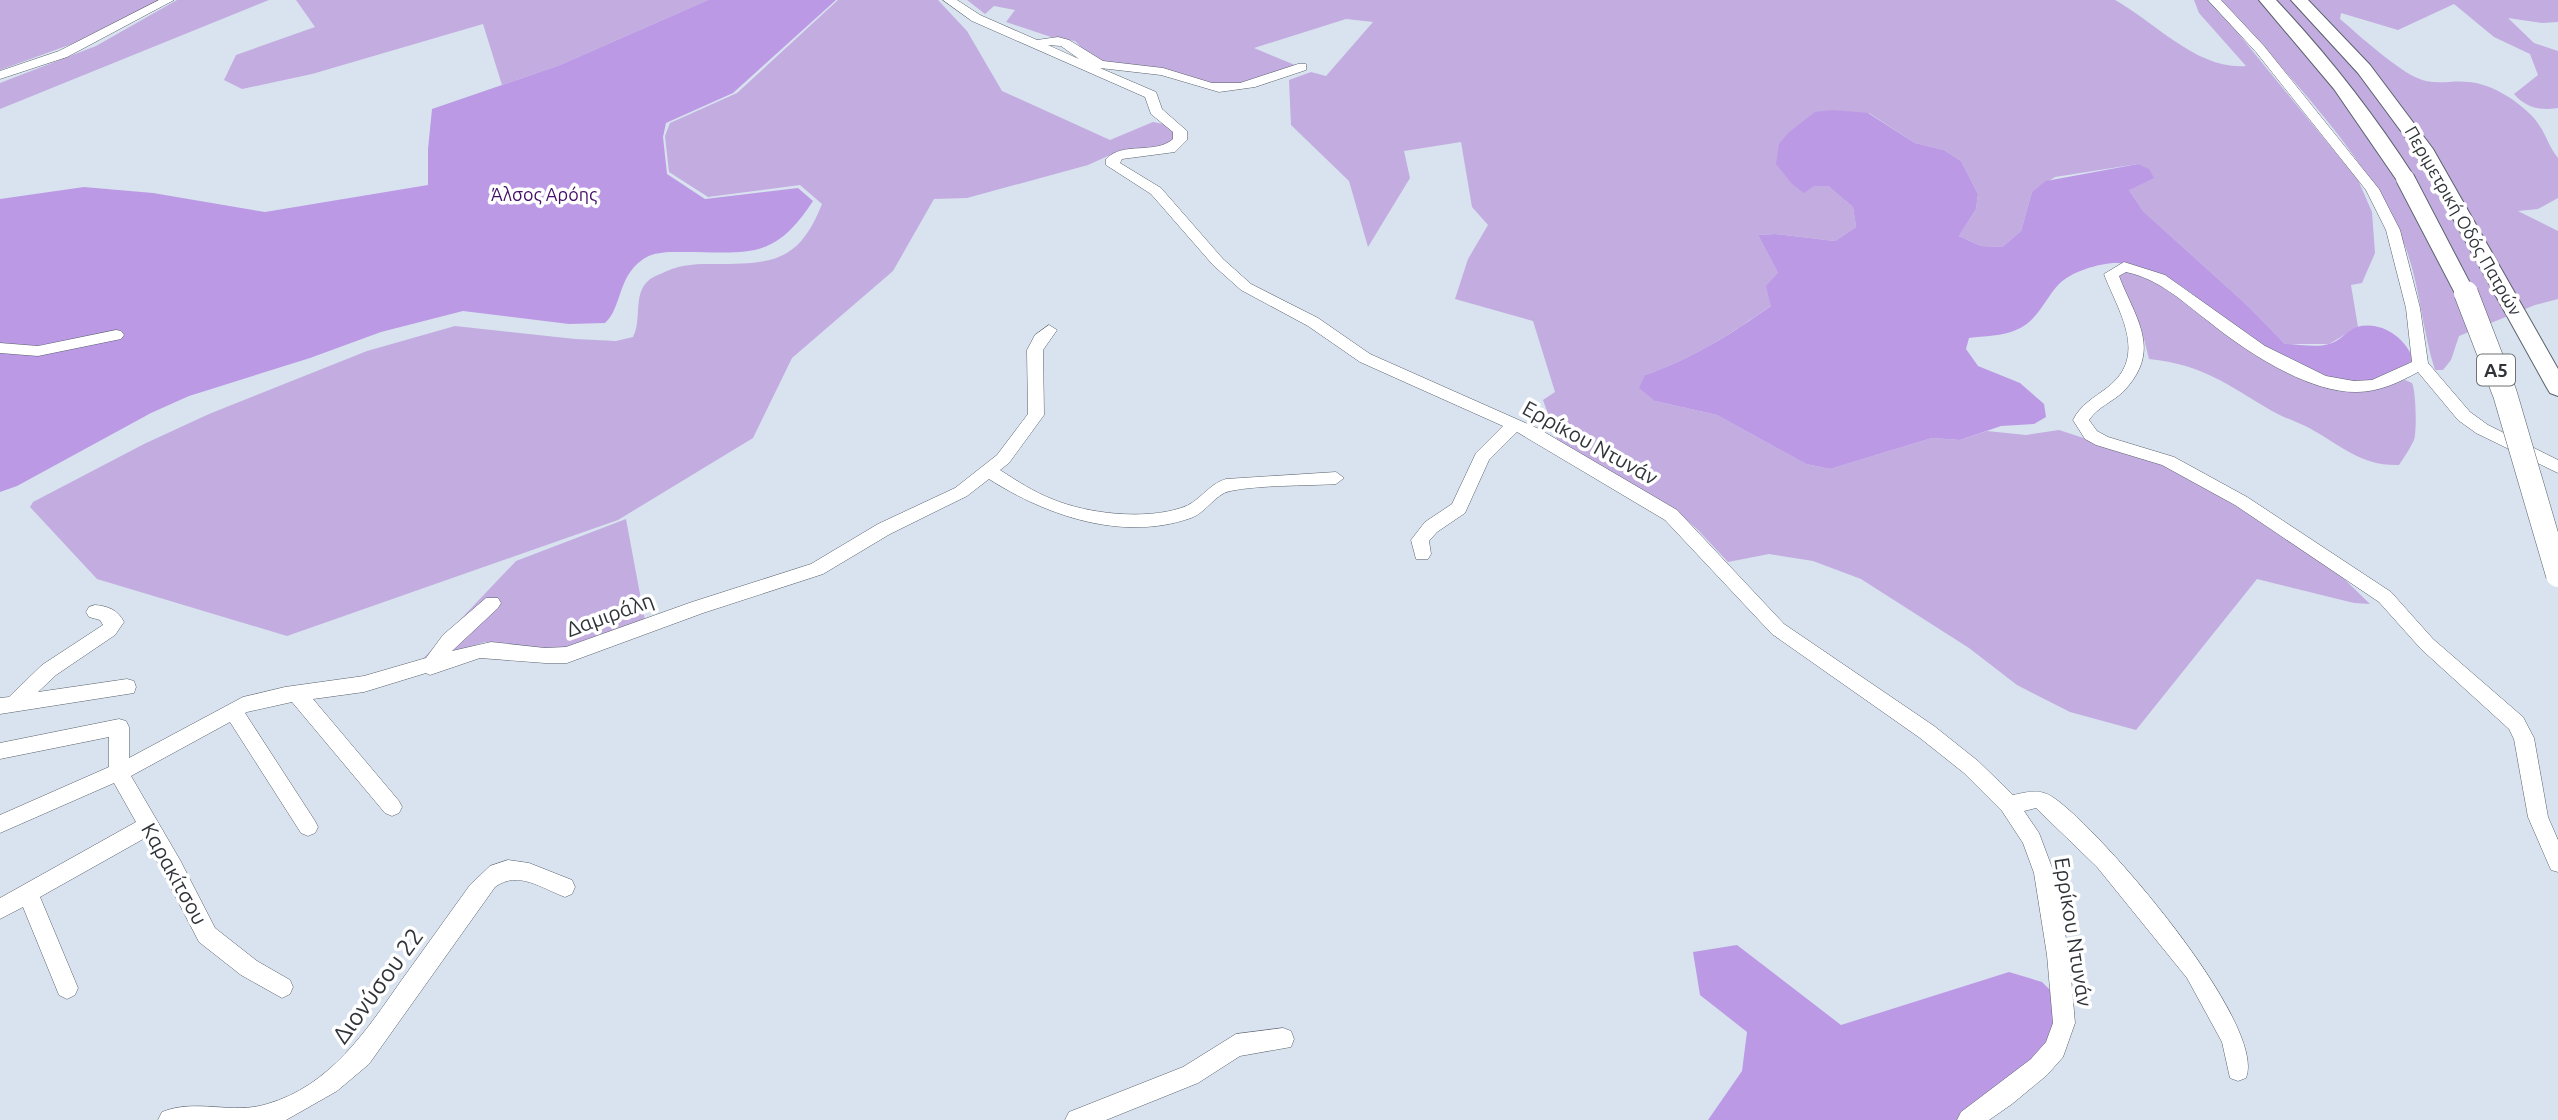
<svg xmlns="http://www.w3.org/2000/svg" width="2558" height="1120" viewBox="0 0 2558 1120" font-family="Ubuntu,sans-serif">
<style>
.green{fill:#c3ace0}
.forest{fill:#bc99e5}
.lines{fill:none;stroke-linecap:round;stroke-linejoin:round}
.minor-casing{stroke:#58616b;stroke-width:1}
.highway-casing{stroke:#58616b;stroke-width:2}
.minor{fill:#fff;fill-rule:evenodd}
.highway{fill:#fff;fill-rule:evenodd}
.highway-bridge-far1-casing{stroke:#58616b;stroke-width:20;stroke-linecap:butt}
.highway-bridge-casing{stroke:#58616b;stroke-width:25;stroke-linecap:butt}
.highway-bridge-far1{stroke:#fff;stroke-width:18}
.highway-bridge{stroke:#fff;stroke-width:24}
.labels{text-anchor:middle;stroke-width:7;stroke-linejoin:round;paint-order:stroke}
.far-park-label{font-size:18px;fill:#430f69;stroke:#fff}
.far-street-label{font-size:18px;fill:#303439;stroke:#fff}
.shield{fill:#fff;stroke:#6e7174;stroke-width:2}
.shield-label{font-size:19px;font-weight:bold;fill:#303439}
.street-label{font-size:21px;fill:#303439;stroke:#fff}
.near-street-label{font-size:24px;fill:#303439;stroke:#fff}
</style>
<rect width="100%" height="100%" fill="#d8e3ef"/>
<g class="green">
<polygon points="0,0 162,0 94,36 0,70"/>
<polygon points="177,0 269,0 0,109 0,83 96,46"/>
<polygon points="296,0 708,0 560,65 502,85 483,24 312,74 242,89 224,80 236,55 315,27"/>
<path d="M838 0H938L967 31 1002 91 1110 140 1153 122 1169 125 1178 137 1166 147 1119 151 1088 165 967 198 934 199 893 271 792 358 753 438 618 520 287 636 97 579 30 507 33 502 144 444 209 414 367 351 455 326 575 339 616 341 633 337C642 320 633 294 648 281 653 276 661 274 667 271 682 264 699 264 715 264 773 264 799 262 822 204L800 185 708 197 669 172 665 136 670 123 737 93Z"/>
<path d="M967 0H2115C2155 22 2197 70 2246 66L2199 13 2194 0H2207L2237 32 2358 180 2372 212 2375 253 2362 283 2351 285 2358 327 2329 344H2285L2248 306 2143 211 2129 190 2138 164 2055 177 2032 192 2021 231 2002 247 1981 246 1959 236 1976 209 1978 194 1961 161 1944 150 1915 143 1869 113 1814 186H1828L1853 207 1856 227 1835 241 1775 234 1758 235 1778 273 1772 305C1731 334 1692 359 1645 375L1655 401 1717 415 1806 464 1830 469 1932 438 1960 440 1987 431 2026 435 2059 430 2166 465 2255 517 2336 571 2370 604 2354 603 2257 579 2136 730 2070 712 2017 685 1969 648 1861 579 1813 561 1769 554 1728 562 1698 530 1678 513 1557 439 1543 400 1555 392 1533 321 1455 299 1468 259 1488 225 1472 207 1461 142 1404 151 1410 178 1368 247 1349 181 1291 125 1289 80 1311 72 1326 76 1373 22 1346 19 1254 48 1295 65 1240 84 1213 85 1108 63 1090 56 1075 41 1051 37 1006 22 1015 10 994 6 985 14Z"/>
<path d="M2220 0H2558V22L2542 23 2508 18 2534 43 2558 51V108C2541 111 2526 108 2514 94L2538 75 2530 54 2494 37 2454 4 2398 30 2341 13 2340 19C2359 35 2404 77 2426 81 2440 84 2455 80 2469 82 2491 84 2515 99 2530 114 2545 128 2547 145 2558 158V198L2538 209 2518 211 2558 231V299L2535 305 2459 336 2451 360 2443 370H2435C2422 330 2420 285 2405 246 2368 155 2286 73 2220 0Z"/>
<path d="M2128 270 2138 272 2360 392 2405 380 2412 383C2416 391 2417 432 2414 440 2410 449 2404 457 2399 465 2361 466 2342 446 2311 429 2298 422 2284 418 2272 411 2226 384 2204 365 2149 359L2141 327 2116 276Z"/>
<polygon points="626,519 645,621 560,651 485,642 419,663 516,561"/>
</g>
<g class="forest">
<path d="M708 0H836L733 93 666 123 663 137 667 174 705 199 798 188 813 201C774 261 749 252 684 252 670 252 654 251 642 260 617 278 622 308 605 323L569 324 463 311 381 332 310 358 189 396 151 413 17 486 0 492V199L84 187 153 193 265 212 428 185V149L432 109 560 65Z"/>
<path d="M1833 110 1868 113 1915 143 1944 150 1961 161 1978 194 1976 209 1959 236 1981 246 2002 247 2021 231 2032 192 2046 181 2138 164 2149 169 2154 178 2129 190 2143 211 2248 306 2285 344C2298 344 2316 348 2329 344 2339 342 2347 331 2357 327 2382 320 2407 339 2413 360 2398 372 2381 382 2361 384 2322 388 2250 341 2219 318 2209 311 2201 300 2191 293 2171 277 2144 266 2118 263 2102 262 2070 272 2059 284 2044 300 2038 321 2016 330 2003 336 1984 336 1969 338L1966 349 1978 366 2020 383 2044 404 2046 417 2034 424 2001 426 1960 440 1932 438 1830 469 1806 464 1717 415 1655 401 1639 388 1645 375C1692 359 1731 334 1771 306L1766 286 1778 273 1758 235 1775 234 1835 241 1856 227 1853 207 1828 186H1814L1804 193 1792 184 1776 164 1779 144 1788 133 1815 112Z"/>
<polygon points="1737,945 1841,1025 2009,972 2042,982 2050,990 2056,1015 2053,1039 2024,1071 1958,1120 1708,1120 1742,1071 1747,1032 1700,995 1693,952"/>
</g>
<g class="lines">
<g class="minor-casing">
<g id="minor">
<polygon points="159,0 174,0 67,57 0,79 0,71 59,51"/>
<path d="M943 0H957L980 15 1037 40 1058 37 1069 40 1103 61 1163 68 1212 83H1240L1298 64H1306V70L1255 87 1219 92 1161 75 1100 68 1156 92 1162 109 1187 131V140L1175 152 1122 159 1120 163 1161 188 1223 259 1251 284 1318 318 1370 354 1539 429 1677 510 1784 624 1934 726 1978 761 2013 795C2028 792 2040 788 2054 798 2100 829 2268 1024 2246 1078L2238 1081 2230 1078 2222 1042 2187 978 2097 867 2036 808 2024 811 2039 833 2054 873 2069 955 2075 1023 2063 1057 2047 1075 2012 1104 1989 1120H1957L1961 1112 2031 1059 2046 1042 2053 1023 2047 955 2034 873 2023 843 2002 811 1964 773 1920 738 1772 634 1665 520 1517 432 1489 460 1465 513 1437 532 1429 541 1431 554 1428 559H1416L1411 540 1425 522 1452 504 1476 453 1503 426 1360 362 1308 326 1241 290 1213 265 1151 194 1106 165V159C1123 141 1155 155 1173 139V132L1151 114 1145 97 972 21ZM1048 45 1061 46 1079 59Z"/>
<path d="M2208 0H2221L2264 46 2379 189 2400 230 2420 308 2428 363 2470 412 2488 425 2558 460V473L2476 433 2458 420 2418 372C2400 382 2379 392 2357 392 2308 393 2245 351 2208 321 2182 301 2159 279 2126 272L2119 276C2136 320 2163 350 2123 392 2112 402 2098 407 2089 420L2097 431 2108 437 2174 457 2247 497 2391 592 2433 639 2523 717 2534 738 2548 817 2558 840V872L2551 870 2528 817 2514 739 2509 729 2421 649 2379 602 2235 505 2162 465 2096 445 2085 439 2073 420C2081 404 2094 398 2108 387 2149 355 2118 311 2104 274L2124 262 2165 275 2265 346 2326 376 2354 381 2372 380 2412 362 2406 308 2386 230 2366 190 2256 52Z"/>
<path d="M1049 325 1057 330 1043 350 1044 415 1009 463 1000 470C1017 481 1034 492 1052 499 1088 514 1144 520 1181 508 1199 503 1208 484 1226 479L1336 472 1344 478 1336 484C1305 486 1259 485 1230 491 1215 494 1206 513 1191 518 1123 542 1047 516 989 479L967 496 890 534 823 574 703 613 567 663H545L480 658 430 675 426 673 364 692 313 699 399 801 402 807 399 813 392 816 385 813 292 702 247 712 245 713 315 821 318 827 315 833 308 836 301 833 230 722 131 776 180 860 215 928 257 961 290 980 293 987 290 994 282 998 241 975 199 942 145 838 40 897 78 988 75 995 67 999 59 995 23 907 0 919V898L136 822 114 783 0 833V815L109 767V737L0 759V743L119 719 126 721 129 727V758L243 697 285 687 364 676 426 658 443 635 486 598H498L501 603 498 608 452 651 491 642 545 648 566 647 692 602 811 564 878 524 955 488 997 455 1028 414 1027 350 1035 335Z"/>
<polygon points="116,330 121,331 124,335 121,339 38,356 0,353 0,343 38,346"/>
<path d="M95 605C108 606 118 610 124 622L115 635 56 675 38 692 127 679 134 681 136 687 134 693 0 714V698L9 697 42 665 103 625 100 620 89 617 86 612 89 607Z"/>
<path d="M508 860 529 863 572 880 575 887 572 894 565 897C541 888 518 870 495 887L369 1064 337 1091 286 1120H158L162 1112C196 1098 233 1115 267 1104 330 1086 366 1031 401 981 424 949 447 917 470 885L490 866Z"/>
<polygon points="1283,1028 1291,1031 1294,1039 1291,1047 1240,1056 1198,1083 1106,1120 1065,1120 1069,1112 1183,1067 1236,1034"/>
</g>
</g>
<g class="highway-casing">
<g id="highway">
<path d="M2259 0H2276C2328 55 2374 114 2415 178L2412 182H2398L2334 89Z"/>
<polygon points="2291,0 2308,0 2370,65 2433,149 2558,369 2558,396 2550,393 2547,388 2415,150 2358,73"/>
</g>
</g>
<use href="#minor" class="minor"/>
<use href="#highway" class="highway"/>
<g class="highway-bridge-far1-casing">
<polyline id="highway-bridge-far1" points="2405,178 2466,295"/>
</g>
<g class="highway-bridge-casing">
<polyline id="highway-bridge" points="2466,293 2505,394 2558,575"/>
</g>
<use href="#highway-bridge-far1" class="highway-bridge-far1"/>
<use href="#highway-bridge" class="highway-bridge"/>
</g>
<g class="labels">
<g class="far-park-label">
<text x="544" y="201">Άλσος Αρόης</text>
</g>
<g class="far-street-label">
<text transform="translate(2463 221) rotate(60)" y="6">Περιμετρική Οδός Πατρών</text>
</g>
<rect class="shield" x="2477" y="354.5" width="38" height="31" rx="5"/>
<g class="shield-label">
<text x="2496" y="377">Α5</text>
</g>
<g class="street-label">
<text transform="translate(1590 443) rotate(29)" y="7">Ερρίκου Ντυνάν</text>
<text transform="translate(610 615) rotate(-20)" y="7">Δαμιράλη</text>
<text transform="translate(174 874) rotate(61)" y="7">Καρακίτσου</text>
<text transform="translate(2073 932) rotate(81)" y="7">Ερρίκου Ντυνάν</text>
</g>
<g class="near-street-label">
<text transform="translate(378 986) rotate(-54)" y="8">Διονύσου 22</text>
</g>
</g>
</svg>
